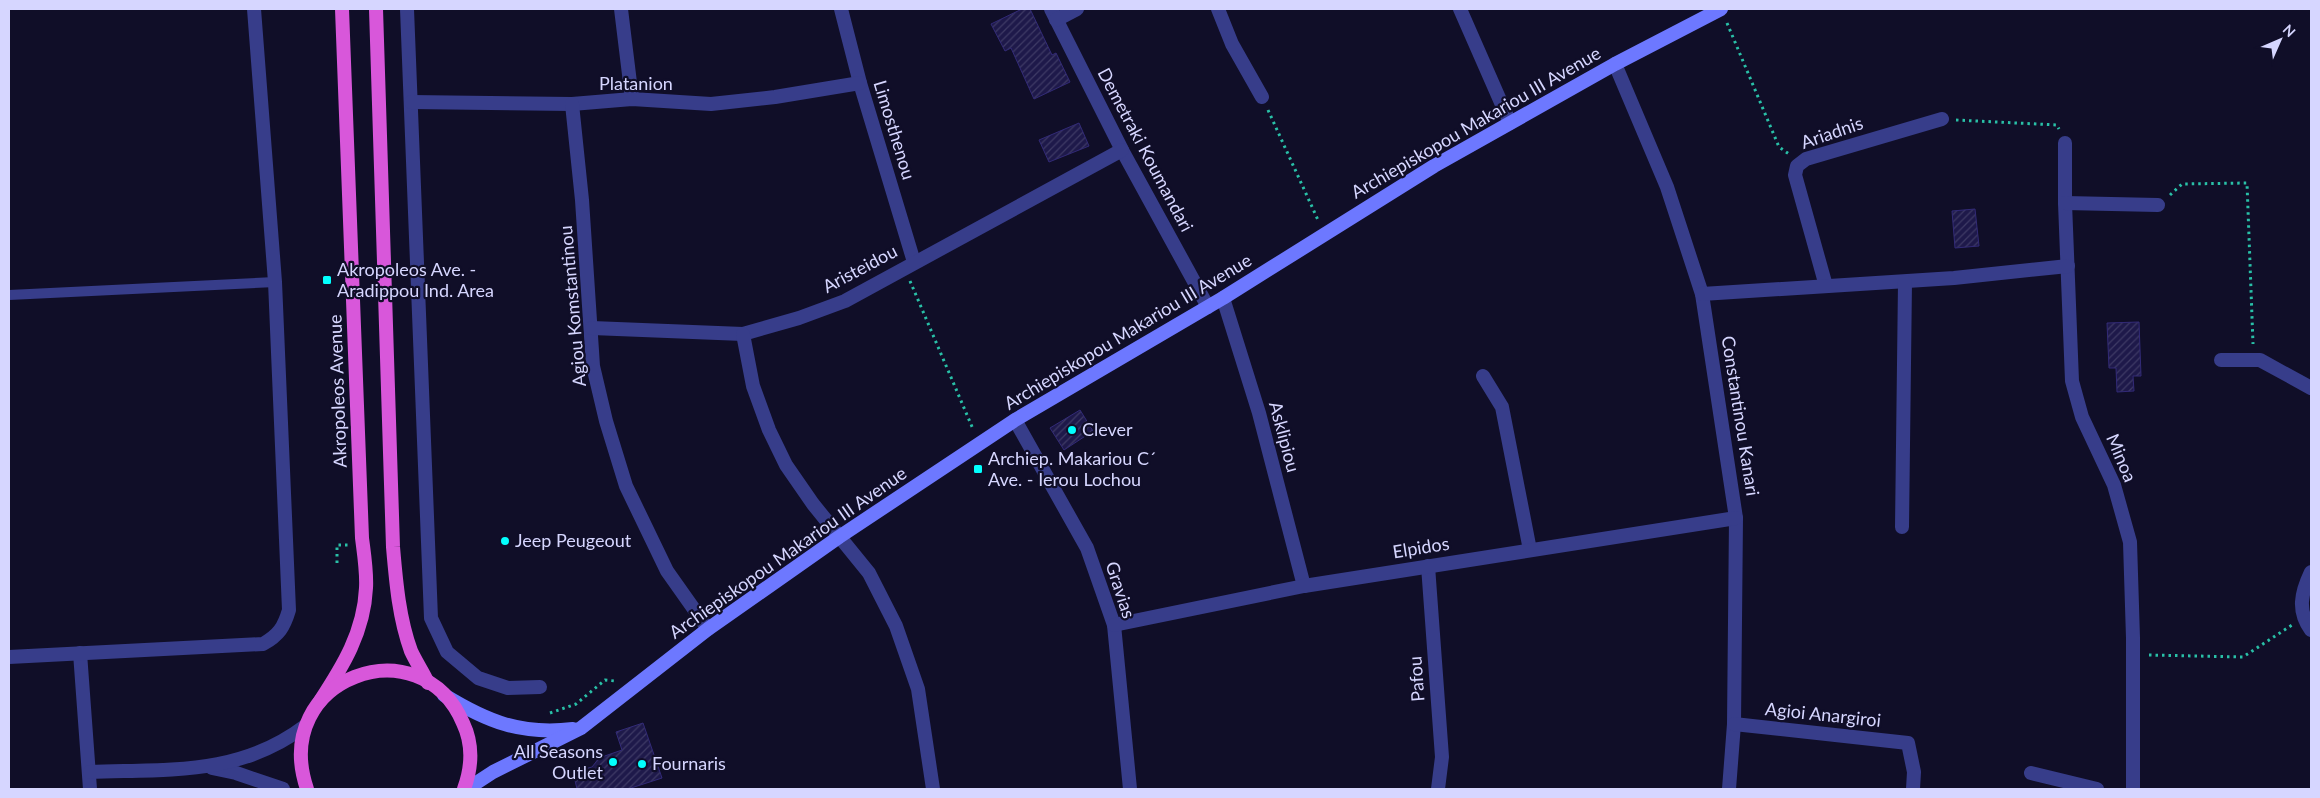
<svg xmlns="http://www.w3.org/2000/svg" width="2320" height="798" viewBox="0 0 2320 798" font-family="Lato,sans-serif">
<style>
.building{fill:url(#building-hatch);stroke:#322a77}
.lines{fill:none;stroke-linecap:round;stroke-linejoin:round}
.path{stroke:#29c0a7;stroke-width:3;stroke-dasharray:2.5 4;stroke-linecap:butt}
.service{stroke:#373d8a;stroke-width:10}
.minor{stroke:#373d8a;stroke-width:14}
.secondary{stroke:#6d78ff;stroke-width:14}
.trunk{stroke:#d857da;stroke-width:14}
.poi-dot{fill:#02fffe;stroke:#100e28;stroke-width:2}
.labels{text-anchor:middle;stroke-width:4.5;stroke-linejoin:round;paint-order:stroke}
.street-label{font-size:18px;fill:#d6d6ff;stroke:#100e28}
.poi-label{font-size:18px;fill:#d6d6ff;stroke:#100e28;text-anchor:start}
</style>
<defs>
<pattern id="building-hatch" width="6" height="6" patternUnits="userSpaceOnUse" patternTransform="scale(1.25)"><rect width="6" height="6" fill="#1e194a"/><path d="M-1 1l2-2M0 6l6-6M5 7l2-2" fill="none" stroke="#3e3a65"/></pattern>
</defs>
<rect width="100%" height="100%" fill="#100e28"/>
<g class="building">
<polygon points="1022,9 1030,9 1052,55 1056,53 1070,82 1034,99 1011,48 1005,51 991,24"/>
<polygon points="1079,123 1089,146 1049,162 1039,140"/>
<polygon points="1975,209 1979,246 1955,248 1952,211"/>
<polygon points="2139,322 2141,376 2133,376 2134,391 2117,392 2116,368 2109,368 2107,323"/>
<polygon points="1080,410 1093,431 1064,450 1050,428"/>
<polygon points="643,723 662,778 628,789 577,789 573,772 592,767 599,758 622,750 616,732"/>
</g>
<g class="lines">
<g class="path">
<polyline points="1727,23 1779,147 1789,154"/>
<polyline points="1268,110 1318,220"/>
<polyline points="1956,120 2057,125 2059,129"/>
<polyline points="2170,195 2182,184 2247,183 2253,344"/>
<polyline points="910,281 973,429"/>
<polyline points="337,563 337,545 348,545"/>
<polyline points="2149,655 2243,657 2292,625"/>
<polyline points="550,713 576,704 605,680 615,681"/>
</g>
<polyline class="service" points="9,295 275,282"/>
<g class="minor">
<polyline points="407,9 431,618 447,652 478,678 508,688 540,687"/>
<polyline points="621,9 632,99"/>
<polyline points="841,9 860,83 914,262"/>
<polyline points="1051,9 1122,150 1208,307"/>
<polyline points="1218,9 1232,44 1262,97"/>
<polyline points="1460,9 1510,123"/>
<polyline points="1056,20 1077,9"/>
<polyline points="1615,64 1667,187 1702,294 1736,518 1734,724 1729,789"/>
<polyline points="411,102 572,104 632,99 711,104 775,97 860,83"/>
<polyline points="572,104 582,200 593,366 606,421 626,486 667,571 708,629"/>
<polyline points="2065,143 2065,203 2072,381 2082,417 2114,485 2130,542 2133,638 2133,789"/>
<polyline points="2065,203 2158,205"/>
<polyline points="1826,286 1795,175 1797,166 1806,159 1942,119"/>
<polyline points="1702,294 1954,278 2068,266"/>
<polyline points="1223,298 1259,413 1304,586"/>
<polyline points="592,328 743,334 799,318 845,301 1122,150"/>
<polyline points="743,334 753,386 769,430 786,465 813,504 869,573 896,626 918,689 933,789"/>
<polyline points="2221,360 2260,360 2311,388"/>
<polyline points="1483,376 1502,407 1530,550"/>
<polyline points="1015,420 1087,548 1114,625 1130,789"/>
<polyline points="1902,527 1905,282"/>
<polyline points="1428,566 1442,757 1438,789"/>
<path d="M2311 572C2301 593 2297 611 2311 630"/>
<polyline points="1114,625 1304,586 1736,518"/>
<polyline points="80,653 90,789"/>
<path d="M9 657 263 644C279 635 284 627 289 610L275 282 254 9"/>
<polyline points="1734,724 1908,743 1914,772 1913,789"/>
<polyline points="212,768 236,773 283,789"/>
<path d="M90 772C168 769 239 776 305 726"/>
<polyline points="2031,773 2097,789"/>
</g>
<g class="secondary">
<path d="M444 695C488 722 521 735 573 729"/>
<polyline points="467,789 493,772 581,728 708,629 839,537 1015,420 1223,298 1434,166 1615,64 1721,9"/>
</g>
<g class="trunk">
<path d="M376 9 393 547C396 582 399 618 411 651 416 662 423 672 428 683"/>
<path d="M320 701C343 666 364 632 366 588 367 572 364 554 362 538L342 9"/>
<path d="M307 789C269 677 421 624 463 723 473 744 472 767 464 789"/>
</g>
</g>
<g class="poi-dot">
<rect x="322" y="275" width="10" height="10" rx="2.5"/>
<circle cx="1072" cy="430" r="5"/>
<rect x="973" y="464" width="10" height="10" rx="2.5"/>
<circle cx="505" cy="541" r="5"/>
<circle cx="613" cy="762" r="5"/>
<circle cx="642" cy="764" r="5"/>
</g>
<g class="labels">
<g class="street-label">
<text x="636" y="90">Platanion</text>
<text transform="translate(1476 123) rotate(-30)" y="6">Archiepiskopou Makariou III Avenue</text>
<text transform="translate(894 130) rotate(73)" y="6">Limosthenou</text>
<text transform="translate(1832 133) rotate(-19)" y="6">Ariadnis</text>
<text transform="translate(1145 150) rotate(62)" y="6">Demetraki Koumandari</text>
<text transform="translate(860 269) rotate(-28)" y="6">Aristeidou</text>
<text transform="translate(573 306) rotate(-95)" y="6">Agiou Komstantinou</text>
<text transform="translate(1128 332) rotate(-31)" y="6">Archiepiskopou Makariou III Avenue</text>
<text transform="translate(338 391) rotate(-92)" y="6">Akropoleos Avenue</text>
<text transform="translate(1740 416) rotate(81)" y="6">Constantinou Kanari</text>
<text transform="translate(1284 437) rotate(75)" y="6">Asklipiou</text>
<text transform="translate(2121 458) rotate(67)" y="6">Minoa</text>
<text transform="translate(1421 548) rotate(-9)" y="6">Elpidos</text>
<text transform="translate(788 553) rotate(-35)" y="6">Archiepiskopou Makariou III Avenue</text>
<text transform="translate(1120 590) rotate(72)" y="6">Gravias</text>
<text transform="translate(1417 679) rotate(-94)" y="6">Pafou</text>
<text transform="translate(1823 715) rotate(6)" y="6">Agioi Anargiroi</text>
</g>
<g class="poi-label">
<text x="337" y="276">Akropoleos Ave. -<tspan x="337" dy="21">Aradippou Ind. Area</tspan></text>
<text x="1082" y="436">Clever</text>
<text x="988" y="465">Archiep. Makariou C´<tspan x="988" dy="21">Ave. - Ierou Lochou</tspan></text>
<text x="515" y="547">Jeep Peugeout</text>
<text x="603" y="758" text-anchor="end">All Seasons<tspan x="603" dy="21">Outlet</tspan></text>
<text x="652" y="770">Fournaris</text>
</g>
</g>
<rect width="2320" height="798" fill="none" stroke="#d6d6ff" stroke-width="20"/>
<g transform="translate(2280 40) rotate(45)" stroke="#100e28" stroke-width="4" paint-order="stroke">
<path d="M0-4L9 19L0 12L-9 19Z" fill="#d6d6ff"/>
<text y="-8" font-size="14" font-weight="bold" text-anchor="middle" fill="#d6d6ff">N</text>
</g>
</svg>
